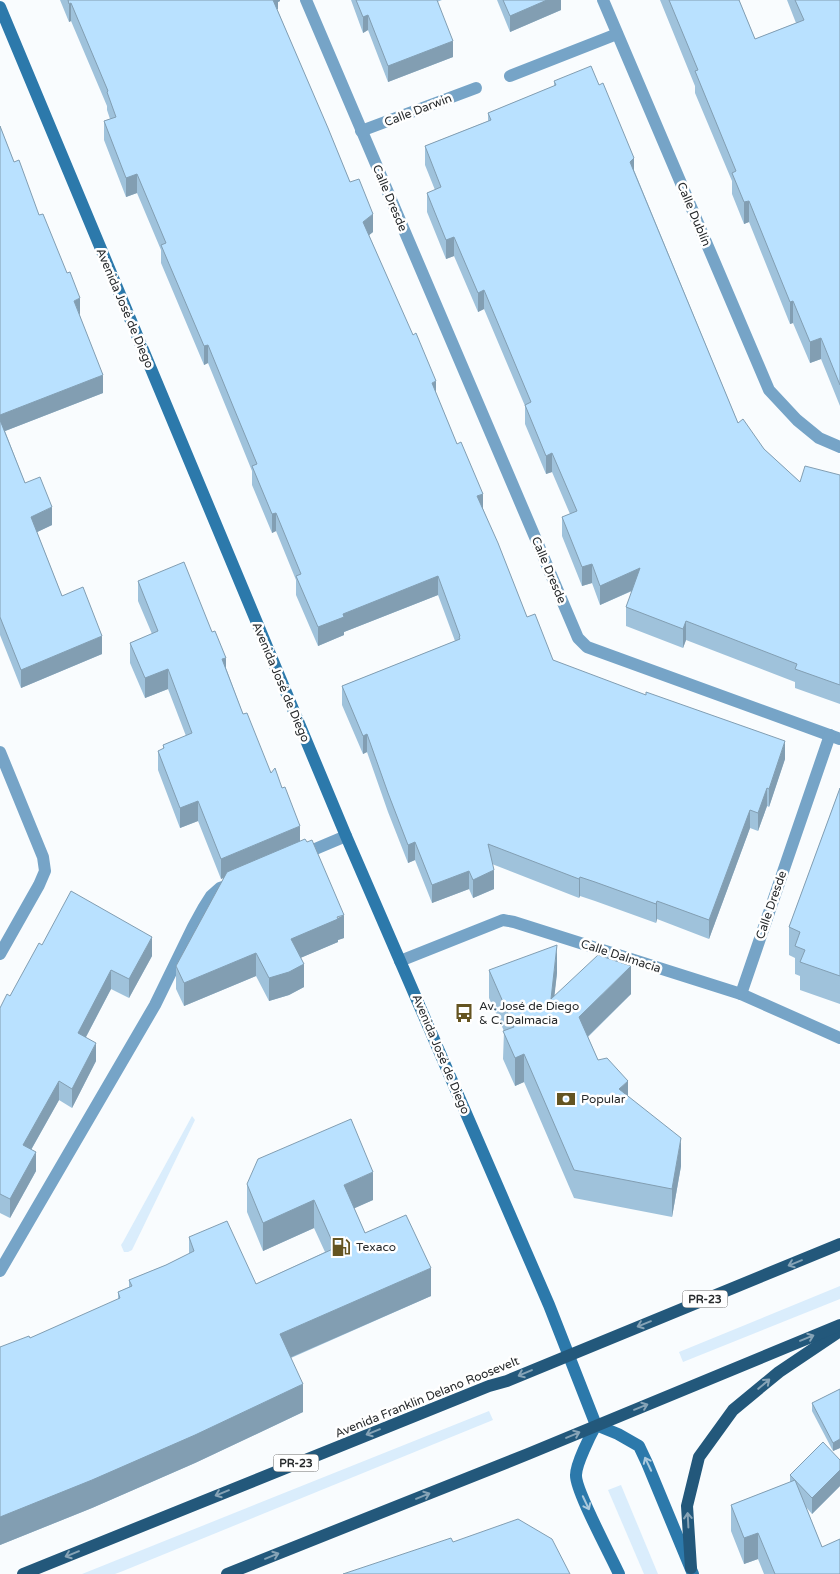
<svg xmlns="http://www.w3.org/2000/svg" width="840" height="1574" viewBox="0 0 840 1574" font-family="'Varela Round',sans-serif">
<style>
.green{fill:#daedfc}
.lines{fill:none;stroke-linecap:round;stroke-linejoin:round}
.minor{stroke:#76a4c7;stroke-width:12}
.secondary{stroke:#2c79ab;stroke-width:12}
.primary{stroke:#23587b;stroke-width:12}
.wall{fill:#9fc2db}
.shaded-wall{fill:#829eb2}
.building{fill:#b9e1ff;stroke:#829eb2}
.oneway{stroke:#86a3b6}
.oneway2{stroke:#abc9dd}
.labels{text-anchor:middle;stroke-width:5;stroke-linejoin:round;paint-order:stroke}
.shield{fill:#fff;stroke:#686a6b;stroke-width:1}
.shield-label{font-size:11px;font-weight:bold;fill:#272a2c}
.street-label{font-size:12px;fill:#272a2c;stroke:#fff}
.poi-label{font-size:12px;fill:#272a2c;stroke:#fff;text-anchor:start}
</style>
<rect width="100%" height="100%" fill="#f9fcfe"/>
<g class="green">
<polygon points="192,1116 195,1120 132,1250 128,1252 124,1252 121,1245 123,1242"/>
<polygon points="840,1286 840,1299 683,1362 679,1352"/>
<polygon points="489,1411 493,1420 123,1571 115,1574 82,1574"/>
<polygon points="621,1485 658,1574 644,1574 608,1490"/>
</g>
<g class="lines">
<g class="minor">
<polyline points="306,0 578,638 587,647 840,739"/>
<polyline points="603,0 769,390 797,420 819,438 840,447"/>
<polyline points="510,76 617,34"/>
<polyline points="361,131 476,88"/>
<polyline points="0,752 43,857 45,871 39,885 0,954"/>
<polyline points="301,855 346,836"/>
<polyline points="400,961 503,920 514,922 741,994 840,1038"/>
<polyline points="741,994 830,735"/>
<polyline points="0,1271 155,1005 193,927 204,907 211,896 220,888 232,884"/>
</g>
<g class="secondary">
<polyline points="0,7 346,836 549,1305 596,1425"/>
<polyline points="596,1425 618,1434 639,1446 647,1463 693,1574"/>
<path d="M596 1425C590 1436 576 1464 576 1475 575 1490 611 1556 619 1574"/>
</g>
<g class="primary">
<polyline points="691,1568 687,1506 699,1457 733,1410 779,1372 840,1331"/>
<polyline points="23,1574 489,1386 507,1381 840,1244"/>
<polyline points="227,1574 528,1454 840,1325"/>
</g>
</g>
<g class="wall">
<polygon points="60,0 280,0 280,1 278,2 278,9 277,9 350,182 373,232 369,235 436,393 527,617 553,660 785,759 769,807 767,806 758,831 750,828 709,939 657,919 656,923 595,901 580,896 579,898 492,864 494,889 473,898 469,889 432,903 415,860 408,863 388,812 367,752 363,754 342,705 342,686 455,641 438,595 344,632 344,635 318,646 296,595 296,580 276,531 272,533 252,485 252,471 235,429 208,363 204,365 161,263 161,250 137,193 126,197 104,140 104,121 110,119 107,110 107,106 71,21 69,22"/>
<polygon points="351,0 442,0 437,2 453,57 388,82 368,30 363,33"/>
<polygon points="497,0 561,0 561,10 510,32"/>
<polygon points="660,0 739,0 755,39 796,23 787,0 840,0 840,406 821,359 810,363 793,323 790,324 749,222 744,224 732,194 732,181 695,93 695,86"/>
<polygon points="554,81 634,170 738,423 764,449 800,482 840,475 840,704 795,688 795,682 686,640 683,648 626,626 626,607 632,591 600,605 592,583 582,586 562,536 562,517 570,514 552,472 546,474 525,424 525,406 484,309 478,312 454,256 446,259 427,212 427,193 435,190 425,165 425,146 488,121 488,113 554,86"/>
<polygon points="0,126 14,162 39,215 80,316 103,393 5,431 25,483 52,525 37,532 62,596 102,654 21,688 0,635"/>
<polygon points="138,581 226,668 243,714 271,773 300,841 344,938 338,940 338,942 300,958 304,987 289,995 269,1001 256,976 184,1006 176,989 176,966 225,877 221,879 198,821 180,828 158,770 158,751 163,749 163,745 186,736 168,689 145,698 130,663 130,643 152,634 138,601"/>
<polygon points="840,788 840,1004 800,990 800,976 795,974 795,958 789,955 789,927"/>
<polygon points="42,945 152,956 129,998 111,989 86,1037 96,1061 72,1108 59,1100 31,1150 36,1171 10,1218 0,1213 0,1008 10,996"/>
<polygon points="489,970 557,973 554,996 631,994 588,1037 598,1060 628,1096 681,1166 672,1217 574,1198 524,1082 515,1086 503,1059 504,1031 489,998"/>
<polygon points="247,1184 373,1200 354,1208 365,1233 431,1296 291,1358 303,1412 195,1463 92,1508 0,1545 0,1347 30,1338 118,1300 118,1292 129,1287 129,1280 166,1265 189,1254 189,1237 256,1284 325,1252 314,1228 263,1251 247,1212"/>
<polygon points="840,1389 840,1448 833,1451 812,1411 812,1403"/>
<polygon points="840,1460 840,1486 812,1514 806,1507 822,1547 840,1574 764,1574 758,1559 744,1564 731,1531 731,1505 790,1482 790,1475"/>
</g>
<g class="shaded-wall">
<polygon points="270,0 280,0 280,1 278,2 278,9 270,12"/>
<polygon points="547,0 561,0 561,10 510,32 510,16"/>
<polygon points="71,3 71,21 69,22 69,4"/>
<polygon points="368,15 368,30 363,33 363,17"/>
<polygon points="453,41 453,57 388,82 388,66"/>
<polygon points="634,158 634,177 630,162"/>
<polygon points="137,174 137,193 126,197 126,178"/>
<polygon points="749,201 749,222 744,224 744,202"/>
<polygon points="373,214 373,232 363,240 363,222"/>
<polygon points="454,237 454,256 446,259 446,240"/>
<polygon points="484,290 484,309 478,312 478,293"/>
<polygon points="80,298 80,316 74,301"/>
<polygon points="793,301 793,323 790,324 790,302"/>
<polygon points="821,338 821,359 810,363 810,342"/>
<polygon points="208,345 208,363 204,365 204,346"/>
<polygon points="103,375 103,393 0,433 0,415"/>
<polygon points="436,381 436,399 432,383"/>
<polygon points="552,453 552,472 546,474 546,456"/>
<polygon points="483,494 483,512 477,496"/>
<polygon points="52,507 52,525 31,535 31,517"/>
<polygon points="276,513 276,531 272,533 272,514"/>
<polygon points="592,564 592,583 582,586 582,567"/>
<polygon points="640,568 640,587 600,605 600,586"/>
<polygon points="438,576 438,595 344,632 344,635 318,646 318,627 343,614"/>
<polygon points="686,621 686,640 683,648 683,629"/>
<polygon points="102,636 102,654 21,688 21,670"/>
<polygon points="226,658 226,678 222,659"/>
<polygon points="168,669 168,689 145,698 145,678"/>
<polygon points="367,734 367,752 363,754 363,736"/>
<polygon points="785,741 785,759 769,807 769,789"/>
<polygon points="767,788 767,806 758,831 758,813"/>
<polygon points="198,801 198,821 180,828 180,808"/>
<polygon points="750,810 750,828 709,939 709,920"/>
<polygon points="300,826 300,846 221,879 221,859"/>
<polygon points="415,842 415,860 408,863 408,845"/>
<polygon points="494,870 494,889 473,898 473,880"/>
<polygon points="469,871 469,889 432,903 432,885"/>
<polygon points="580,877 580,896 579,898 579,879"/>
<polygon points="657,901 657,919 656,923 656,904"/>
<polygon points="344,915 344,938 338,940 338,942 291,962 291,939"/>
<polygon points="152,937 152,956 129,998 129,979"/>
<polygon points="557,945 557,973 551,1027 551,999"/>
<polygon points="256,953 256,976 184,1006 184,983"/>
<polygon points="304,964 304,987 289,995 269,1001 269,978"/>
<polygon points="631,966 631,994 579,1045 579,1017"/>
<polygon points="111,970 111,989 78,1052 78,1033"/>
<polygon points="96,1043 96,1061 72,1108 72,1089"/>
<polygon points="524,1054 524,1082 515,1086 515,1058"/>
<polygon points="59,1081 59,1100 23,1164 23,1145"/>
<polygon points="628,1081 628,1109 619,1089"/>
<polygon points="681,1138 681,1166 672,1217 672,1189"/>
<polygon points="36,1152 36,1171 10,1218 10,1199"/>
<polygon points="373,1172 373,1200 344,1213 344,1185"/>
<polygon points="314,1200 314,1228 263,1251 263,1223"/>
<polygon points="431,1268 431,1296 280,1362 280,1334"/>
<polygon points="303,1384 303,1412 195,1463 92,1508 0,1545 0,1517"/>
<polygon points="840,1439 840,1448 833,1451 833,1443"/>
<polygon points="840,1470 840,1486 812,1514 812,1498"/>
<polygon points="758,1533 758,1559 744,1564 744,1538"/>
</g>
<g class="building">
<polygon points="68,0 273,0 328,128 350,182 359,179 373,214 363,222 413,335 416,333 436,381 432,383 457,444 461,442 483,494 477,496 498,543 527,617 535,614 553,660 646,695 646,692 785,741 769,789 767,788 758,813 750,810 709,920 657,901 656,904 595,882 580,877 579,879 488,844 494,870 473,880 469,871 432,885 415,842 408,845 388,793 367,734 363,736 342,686 460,639 459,637 460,636 438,576 343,614 344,617 318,627 296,576 301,574 276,513 272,514 252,466 257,464 235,411 208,345 204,346 161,245 166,243 137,174 126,178 104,121 116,117 107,92 108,91 71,3 69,4"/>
<polygon points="356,0 437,0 453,41 388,66 368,15 363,17"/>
<polygon points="503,0 547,0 510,16"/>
<polygon points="669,0 739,0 755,39 804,20 795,0 840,0 840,385 821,338 810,342 793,301 790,302 749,201 744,202 732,173 736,171 695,71 698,70"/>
<polygon points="591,66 599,85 603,83 634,158 630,162 738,423 743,419 764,449 800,482 805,466 840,475 840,685 795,669 797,664 686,621 683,629 626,607 640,568 600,586 592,564 582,567 562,517 577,511 552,453 546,456 525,405 531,402 484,290 478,293 454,237 446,240 427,193 441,187 425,146 491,120 488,113 556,85 554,81"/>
<polygon points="0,126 14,162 19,160 39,215 43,214 67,273 70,272 80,298 74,301 103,375 0,415"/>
<polygon points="0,420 25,483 40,477 52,507 31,517 62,596 83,587 102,636 21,670 0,617"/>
<polygon points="184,562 212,632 215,631 226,658 222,659 243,714 247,713 271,773 275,768 282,788 285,787 300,826 221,859 198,801 180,808 158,751 164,748 163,745 192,733 168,669 145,678 130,643 158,631 138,581"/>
<polygon points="840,788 840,976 800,962 805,950 795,946 800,932 789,927"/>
<polygon points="305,839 307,842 312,840 344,915 337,917 338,919 291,939 304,964 289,972 269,978 256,953 184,983 176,966 227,872"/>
<polygon points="71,891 152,937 129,979 111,970 78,1033 96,1043 72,1089 59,1081 23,1145 36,1152 10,1199 0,1194 0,1008 7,994 10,996 39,943 42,945"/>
<polygon points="557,945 551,999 598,955 631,966 579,1017 598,1060 607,1058 628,1081 619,1089 681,1138 672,1189 574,1170 524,1054 515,1058 503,1031 514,1027 489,970"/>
<polygon points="351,1119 373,1172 344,1185 365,1233 406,1215 431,1268 280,1334 303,1384 195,1435 92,1480 0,1517 0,1347 29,1336 30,1338 120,1298 118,1292 132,1286 129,1280 166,1265 194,1251 189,1237 227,1221 256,1284 335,1248 314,1200 263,1223 247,1184 258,1159"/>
<polygon points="840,1389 840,1439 833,1443 812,1403"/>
<polygon points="823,1442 840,1460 840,1470 812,1498 790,1475"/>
<polygon points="795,1480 822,1547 840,1539 840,1574 775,1574 758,1533 744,1538 731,1505"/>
<polygon points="518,1519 552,1539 570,1574 343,1574 451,1538 453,1542"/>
</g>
<defs><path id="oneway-shaft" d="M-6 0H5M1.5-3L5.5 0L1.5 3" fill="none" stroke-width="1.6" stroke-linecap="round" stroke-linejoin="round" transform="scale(1.25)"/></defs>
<g class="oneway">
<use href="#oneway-shaft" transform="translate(795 1263) rotate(158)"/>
<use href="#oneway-shaft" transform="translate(644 1324) rotate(158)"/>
<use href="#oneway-shaft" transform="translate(807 1338) rotate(-22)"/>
<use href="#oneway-shaft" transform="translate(525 1373) rotate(157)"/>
<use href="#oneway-shaft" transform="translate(764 1384) rotate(-40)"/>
<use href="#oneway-shaft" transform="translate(641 1407) rotate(-22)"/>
<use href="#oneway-shaft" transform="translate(373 1432) rotate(158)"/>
<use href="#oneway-shaft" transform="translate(573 1435) rotate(-23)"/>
<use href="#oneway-shaft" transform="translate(222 1493) rotate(158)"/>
<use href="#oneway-shaft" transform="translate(423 1496) rotate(-22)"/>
<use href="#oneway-shaft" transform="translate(688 1520) rotate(-93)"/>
<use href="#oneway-shaft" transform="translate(72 1554) rotate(158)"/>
<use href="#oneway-shaft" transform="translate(272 1556) rotate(-22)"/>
</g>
<g class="oneway2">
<use href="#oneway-shaft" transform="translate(648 1464) rotate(-115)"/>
<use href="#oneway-shaft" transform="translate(586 1503) rotate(65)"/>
</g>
<defs>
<g id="bus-bare" transform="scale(1.5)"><path d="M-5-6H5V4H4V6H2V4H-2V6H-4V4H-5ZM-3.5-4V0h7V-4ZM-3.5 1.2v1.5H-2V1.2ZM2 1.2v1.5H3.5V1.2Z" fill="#645421" stroke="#fff" stroke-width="2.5" paint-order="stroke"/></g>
<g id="bank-bare" transform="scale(1.5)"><path d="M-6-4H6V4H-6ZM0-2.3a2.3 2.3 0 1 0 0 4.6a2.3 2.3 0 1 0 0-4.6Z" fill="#645421" stroke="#fff" stroke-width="2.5" paint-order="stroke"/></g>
<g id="fuel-bare" transform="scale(1.5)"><path d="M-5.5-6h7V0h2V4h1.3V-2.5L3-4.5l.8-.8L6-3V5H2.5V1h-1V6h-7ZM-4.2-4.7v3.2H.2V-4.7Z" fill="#645421" stroke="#fff" stroke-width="2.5" paint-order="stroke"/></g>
</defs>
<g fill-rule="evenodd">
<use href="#bus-bare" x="464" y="1013"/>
<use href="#bank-bare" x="566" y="1099"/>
<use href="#fuel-bare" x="341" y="1247"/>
</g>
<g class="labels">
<g class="shield">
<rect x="682.5" y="1290.5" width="45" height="17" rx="4"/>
<rect x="273.5" y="1454.5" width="45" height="17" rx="4"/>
</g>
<g class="shield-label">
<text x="705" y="1303">PR-23</text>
<text x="296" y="1467">PR-23</text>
</g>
<g class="street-label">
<text transform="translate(418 110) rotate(-21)" y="4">Calle Darwin</text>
<text transform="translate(390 198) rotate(67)" y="4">Calle Dresde</text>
<text transform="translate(694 214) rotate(67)" y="4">Calle Dublín</text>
<text transform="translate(125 308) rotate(67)" y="4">Avenida José de Diego</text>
<text transform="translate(549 570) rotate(67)" y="4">Calle Dresde</text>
<text transform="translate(281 682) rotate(67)" y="4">Avenida José de Diego</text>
<text transform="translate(771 905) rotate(-71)" y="4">Calle Dresde</text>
<text transform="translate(621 956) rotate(18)" y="4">Calle Dalmacia</text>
<text transform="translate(441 1054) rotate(67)" y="4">Avenida José de Diego</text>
<text transform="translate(427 1397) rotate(-22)" y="4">Avenida Franklin Delano Roosevelt</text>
</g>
<g class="poi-label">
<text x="479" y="1010">Av. José de Diego<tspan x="479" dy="14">&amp; C. Dalmacia</tspan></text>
<text x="581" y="1103">Popular</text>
<text x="356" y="1251">Texaco</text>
</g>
</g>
</svg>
